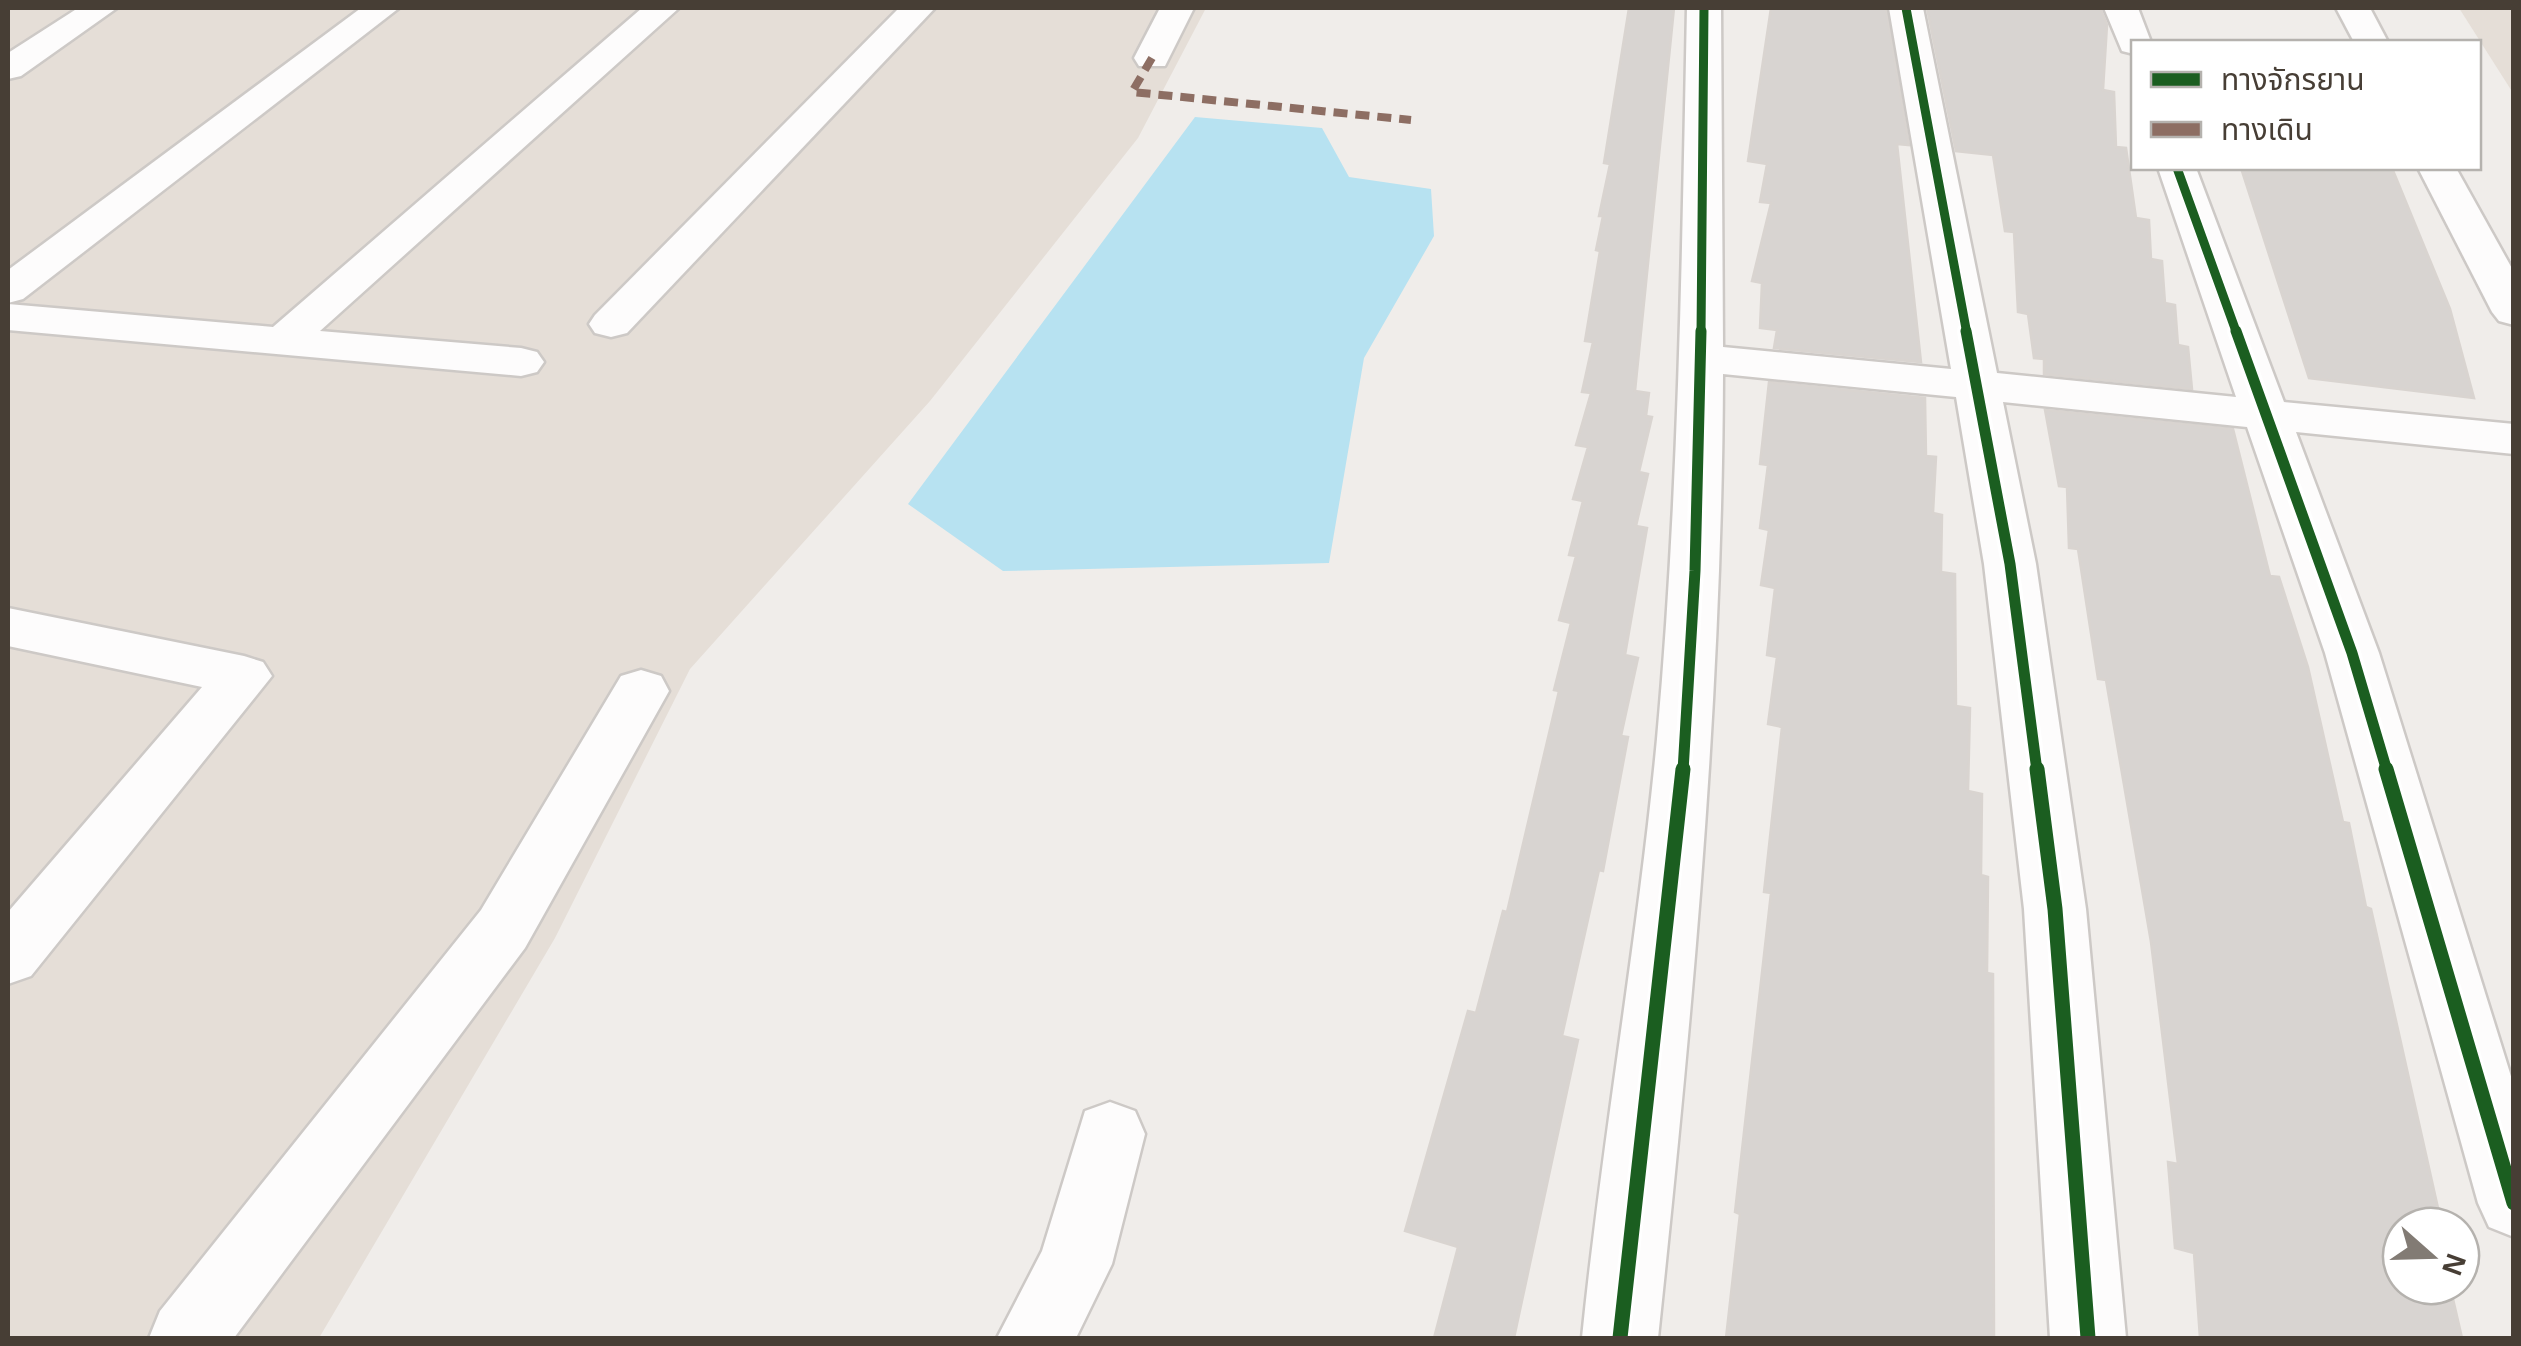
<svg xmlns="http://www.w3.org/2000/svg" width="2521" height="1346" viewBox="0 0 2521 1346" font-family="Helvetica,'Noto Sans Thai',sans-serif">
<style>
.residential{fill:#e5ded7}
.water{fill:#b7e2f1}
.building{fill:#d8d4d1;stroke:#d9d4d0;stroke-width:2.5}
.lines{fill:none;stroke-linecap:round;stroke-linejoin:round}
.street-casing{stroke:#cdc9c6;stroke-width:5}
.street{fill:#fdfcfc;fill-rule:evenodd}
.quiet{stroke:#8d6e63;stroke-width:8;stroke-dasharray:14 8;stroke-linecap:butt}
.cycleway-far2-casing{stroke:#fff;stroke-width:12}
.cycleway-far1-casing{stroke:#fff;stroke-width:18}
.cycleway-casing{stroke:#fff;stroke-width:21}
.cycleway-far2{stroke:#1b5e20;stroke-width:9}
.cycleway-far1{stroke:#1b5e20;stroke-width:11}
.cycleway{stroke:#1b5e20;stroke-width:15}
</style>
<rect width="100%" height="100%" fill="#f0edea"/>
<g class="residential">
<polygon points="8,8 1206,8 1138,138 930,401 690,669 555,938 319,1338 8,1338"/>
<polygon points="2459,8 2513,8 2513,93"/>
</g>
<polygon class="water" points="1195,117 1322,128 1349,177 1431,189 1434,236 1364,358 1329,563 1003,571 908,504"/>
<g class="building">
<polygon points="1629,8 1674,8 1635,391 1649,393 1646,416 1652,417 1639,472 1648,474 1636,526 1647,528 1625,655 1638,658 1621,736 1628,737 1603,871 1599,870 1562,1036 1578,1040 1514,1338 1434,1338 1458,1247 1405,1231 1468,1011 1476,1013 1503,911 1507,912 1559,691 1554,690 1571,623 1559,620 1576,556 1569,555 1583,501 1573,499 1588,447 1576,445 1591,393 1582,392 1593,342 1585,341 1600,251 1596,250 1603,216 1599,216 1610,164 1604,163"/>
<polygon points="1771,8 1886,8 1909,145 1897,144 1921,362 1774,348 1777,330 1760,328 1762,283 1752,281 1771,203 1760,202 1767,164 1748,161"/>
<polygon points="1927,8 2100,8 2107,25 2103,90 2114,92 2116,147 2126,148 2136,218 2149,220 2151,259 2162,261 2165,303 2175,305 2178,345 2188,347 2192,389 2044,374 2044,359 2034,358 2028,314 2018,312 2014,232 2005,231 1993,155 1956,151"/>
<polygon points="2241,168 2392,168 2450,309 2474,398 2309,378"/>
<polygon points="1769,382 1925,398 1926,456 1936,457 1933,513 1942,515 1941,572 1955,574 1956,706 1970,708 1968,791 1982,794 1981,875 1988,877 1987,973 1993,974 1994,1338 1726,1338 1740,1214 1735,1212 1771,893 1764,892 1782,727 1768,724 1777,657 1767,655 1775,588 1761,585 1769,530 1760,528 1768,465 1760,464"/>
<polygon points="2045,410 2233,429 2270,576 2279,577 2308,667 2343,822 2349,823 2366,907 2371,909 2442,1226 2401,1226 2401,1286 2450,1286 2462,1338 2200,1338 2194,1253 2175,1248 2168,1162 2178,1164 2151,942 2106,680 2098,679 2078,549 2069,548 2067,487 2059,486"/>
</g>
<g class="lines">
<g class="street-casing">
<g id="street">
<polygon points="78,8 117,8 21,76 8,79 8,53"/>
<polygon points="361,8 399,8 23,299 8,303 8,270"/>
<polygon points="642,8 679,8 320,331 521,348 537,352 544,362 537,372 521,376 8,330 8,304 273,327"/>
<polygon points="899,8 935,8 627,333 611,337 595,333 589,324 595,315"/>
<polygon points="1160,8 1194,8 1165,66 1139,66 1134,58"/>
<path d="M1687 8H1721L1723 347 1951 369 1889 8H1923L1997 373 2236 397 2158 168H2196L2284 402 2514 424V454L2296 432 2379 653 2514 1086V1237L2489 1227 2478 1203 2325 653 2247 427 2003 402 2036 564 2086 909 2126 1338H2050L2024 909 1984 564 1956 397 1723 374C1722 697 1692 1016 1658 1338H1582C1602 1138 1638 940 1657 739 1679 496 1682 252 1687 8Z"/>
<polygon points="2104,8 2138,8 2151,42 2134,42 2134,54 2122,51"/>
<polygon points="2336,8 2370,8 2388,42 2354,42"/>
<polygon points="2418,168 2456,168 2514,272 2514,325 2499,321 2492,312"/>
<polygon points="8,608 244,656 263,662 272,676 31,976 8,984 8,912 202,687 8,646"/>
<polygon points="641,670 661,676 669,691 525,948 234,1338 149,1338 160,1311 481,910 621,676"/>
<polygon points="1110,1102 1135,1111 1145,1134 1112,1264 1076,1338 997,1338 1042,1251 1085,1111"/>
</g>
</g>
<use href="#street" class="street"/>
<polyline class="quiet" points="1152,58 1132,92 1411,120"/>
<g class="cycleway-far2-casing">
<g id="cycleway-far2">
<polyline points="1906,8 1967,334"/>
<polyline points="2177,168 2237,334"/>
<polyline points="1701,334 1704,8"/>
</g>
</g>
<g class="cycleway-far1-casing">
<g id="cycleway-far1">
<polyline points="1966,331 2010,564 2037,771"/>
<polyline points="2236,331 2352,653 2387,771"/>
<polyline points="1683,771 1695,571 1701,331"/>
</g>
</g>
<g class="cycleway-casing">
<g id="cycleway">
<polyline points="2037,769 2055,909 2088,1338"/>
<polyline points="2386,769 2514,1203"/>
<polyline points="1620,1338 1683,769"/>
</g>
</g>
<use href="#cycleway-far2" class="cycleway-far2"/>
<use href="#cycleway-far1" class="cycleway-far1"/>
<use href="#cycleway" class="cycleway"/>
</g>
<rect width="2521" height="1346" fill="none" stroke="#473e35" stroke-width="20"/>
<rect x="2131" y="40" width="350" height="130" fill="#ffffff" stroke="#b5b2ae" stroke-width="2.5"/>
<rect x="2151" y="72" width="50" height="15" fill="#1b5e20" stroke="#b5b2ae" stroke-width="2.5"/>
<text x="2221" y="90" font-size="30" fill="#473e35">ทางจักรยาน</text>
<rect x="2151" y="122" width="50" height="15" fill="#8d6e63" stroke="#b5b2ae" stroke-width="2.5"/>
<text x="2221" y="140" font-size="30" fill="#473e35">ทางเดิน</text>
<g transform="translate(2431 1256) rotate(110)"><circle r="48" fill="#ffffff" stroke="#b5b2ae" stroke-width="2.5"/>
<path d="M0-8L18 38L0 25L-18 38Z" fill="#827b74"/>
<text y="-15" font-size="28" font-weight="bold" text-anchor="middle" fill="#473e35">N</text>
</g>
</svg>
